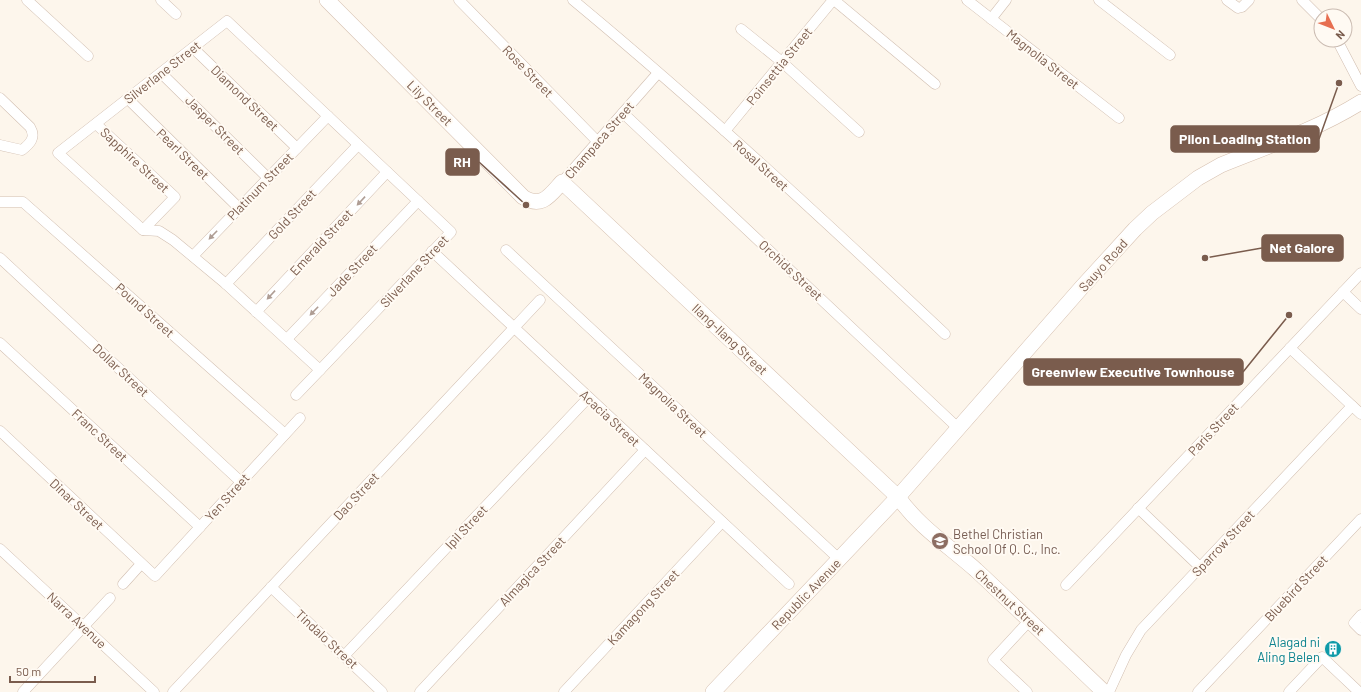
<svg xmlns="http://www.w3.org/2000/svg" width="1361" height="692" viewBox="0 0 1361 692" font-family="Barlow,sans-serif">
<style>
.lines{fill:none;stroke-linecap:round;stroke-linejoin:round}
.street-casing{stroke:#d1beb0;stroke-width:11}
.secondary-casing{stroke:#d6c0b0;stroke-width:16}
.street{stroke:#fff;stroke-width:10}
.secondary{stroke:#fff;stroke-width:15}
.oneway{fill:#af9d94}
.labels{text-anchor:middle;stroke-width:4;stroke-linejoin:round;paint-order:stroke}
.street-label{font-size:13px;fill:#7a5c4d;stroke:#fffaf3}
.education-label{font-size:13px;fill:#785e54;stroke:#fffaf3;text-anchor:start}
.culture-label{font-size:13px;fill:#0d838f;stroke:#fffaf3;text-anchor:end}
.leader{fill:none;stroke:#7a5c4d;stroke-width:1.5}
.callout-dot{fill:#7a5c4d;stroke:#fffaf3;stroke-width:1.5}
.callout{fill:#7a5c4d;stroke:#7a5c4d;stroke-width:1.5}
.callout-label{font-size:14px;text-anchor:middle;font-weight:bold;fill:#fff}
</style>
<rect width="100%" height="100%" fill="#fdf6ec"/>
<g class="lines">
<g class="street-casing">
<g id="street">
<polyline points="27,0 88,56"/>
<polyline points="161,0 176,14"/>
<polyline points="459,0 597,141"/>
<path d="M573 0C701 106 824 220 945 334"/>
<polyline points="834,0 935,84"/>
<polyline points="967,0 1119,118"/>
<polyline points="1099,0 1170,55"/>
<polyline points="1227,0 1238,8 1242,7 1249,0"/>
<polyline points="1302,0 1321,19"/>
<polyline points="991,19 1006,0"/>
<polygon points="227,21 451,232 320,370 226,284 173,240 159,231 143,230 58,153"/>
<polyline points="741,29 782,62 859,132"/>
<polyline points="1337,40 1361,86"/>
<polyline points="193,48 297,148"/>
<polyline points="161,73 268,178"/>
<path d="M0 98 30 127C36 137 31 143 22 150L0 145"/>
<polyline points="128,99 239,208"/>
<polyline points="623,113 958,428"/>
<polyline points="96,124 175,197 143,230"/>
<polyline points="725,131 833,0"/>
<polyline points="562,182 658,73"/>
<polyline points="0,202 23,202 285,434"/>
<polyline points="506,250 839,559"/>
<polyline points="432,251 789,584"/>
<polyline points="193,256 328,116"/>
<polyline points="0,258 241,482"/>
<polyline points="226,284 358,145"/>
<polyline points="1343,292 1361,309"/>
<polyline points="256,312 387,172"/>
<polyline points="287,339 418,201"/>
<polyline points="0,343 200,527"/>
<polyline points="1290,348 1361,414"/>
<polyline points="296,395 320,370"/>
<polyline points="0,431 155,576 300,418"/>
<polyline points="1138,508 1200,567"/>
<polyline points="0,549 154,692"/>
<polyline points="123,584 141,564"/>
<polyline points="1066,585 1361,273"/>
<polyline points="271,587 382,692"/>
<polyline points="1361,615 1354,623 1361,630"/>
<polyline points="344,656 588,398"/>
<polyline points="23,692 110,598"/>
<polyline points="173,692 540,300"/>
<polyline points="420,692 645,450"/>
<polyline points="564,692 722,522"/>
<polyline points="1027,692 993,660 1029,621"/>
<polyline points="1109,692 1126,655 1141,630 1352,406"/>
<polyline points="1198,692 1361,519"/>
<polyline points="1289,692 1322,657 1359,692"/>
</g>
</g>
<g class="secondary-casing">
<g id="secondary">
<path d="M327 0 523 197C542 209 550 195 562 182L898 497C919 527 949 546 976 570 1019 610 1061 651 1104 692"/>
<path d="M713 692 898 497 1082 287 1135 229 1152 213 1198 178 1221 165C1268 146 1318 129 1361 102"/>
</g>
</g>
<use href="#street" class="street"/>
<use href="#secondary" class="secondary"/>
</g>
<defs><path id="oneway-solid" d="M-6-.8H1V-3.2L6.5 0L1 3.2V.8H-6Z"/></defs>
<g class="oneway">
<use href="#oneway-solid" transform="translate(361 201) rotate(133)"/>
<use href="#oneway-solid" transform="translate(213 235) rotate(134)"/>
<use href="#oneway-solid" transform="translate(271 295) rotate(133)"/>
<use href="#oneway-solid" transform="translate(314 311) rotate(134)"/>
</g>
<defs>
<g id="school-disc" transform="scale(0.9)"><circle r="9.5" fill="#8d6e63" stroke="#fffaf3"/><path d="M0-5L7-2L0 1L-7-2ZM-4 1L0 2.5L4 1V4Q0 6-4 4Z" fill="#fff"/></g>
<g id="building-disc" transform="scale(0.9)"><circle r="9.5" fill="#0f9aa8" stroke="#fffaf3"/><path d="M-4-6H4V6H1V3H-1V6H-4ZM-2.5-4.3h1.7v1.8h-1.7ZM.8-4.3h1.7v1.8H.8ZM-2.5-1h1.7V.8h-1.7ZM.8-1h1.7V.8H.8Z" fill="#fff"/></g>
</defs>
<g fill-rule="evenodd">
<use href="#school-disc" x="940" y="541"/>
<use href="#building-disc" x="1333" y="649"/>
</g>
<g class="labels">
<g class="street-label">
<text transform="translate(1043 59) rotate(38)" y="5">Magnolia Street</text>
<text transform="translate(779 66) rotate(-51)" y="5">Poinsettia Street</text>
<text transform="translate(528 71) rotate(46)" y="5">Rose Street</text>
<text transform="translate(162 72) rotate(-38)" y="5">Silverlane Street</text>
<text transform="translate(245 98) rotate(44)" y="5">Diamond Street</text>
<text transform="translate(430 103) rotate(45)" y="5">Lily Street</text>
<text transform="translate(215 125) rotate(45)" y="5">Jasper Street</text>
<text transform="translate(599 140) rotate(-49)" y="5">Champaca Street</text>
<text transform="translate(183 154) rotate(44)" y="5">Pearl Street</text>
<text transform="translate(135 160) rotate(43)" y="5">Sapphire Street</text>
<text transform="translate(761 165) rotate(42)" y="5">Rosal Street</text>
<text transform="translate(260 186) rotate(-46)" y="5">Platinum Street</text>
<text transform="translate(292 214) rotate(-47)" y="5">Gold Street</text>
<text transform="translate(321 242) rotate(-47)" y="5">Emerald Street</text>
<text transform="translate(1103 265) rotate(-48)" y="5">Sauyo Road</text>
<text transform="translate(352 270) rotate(-47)" y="5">Jade Street</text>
<text transform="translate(791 270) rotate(43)" y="5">Orchids Street</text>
<text transform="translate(414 271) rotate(-47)" y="5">Silverlane Street</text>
<text transform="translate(145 310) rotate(42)" y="5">Pound Street</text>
<text transform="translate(730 339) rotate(43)" y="5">Ilang-Ilang Street</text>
<text transform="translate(121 370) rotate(43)" y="5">Dollar Street</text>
<text transform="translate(673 405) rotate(43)" y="5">Magnolia Street</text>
<text transform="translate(610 418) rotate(43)" y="5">Acacia Street</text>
<text transform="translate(1213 429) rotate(-47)" y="5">Paris Street</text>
<text transform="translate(100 435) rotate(43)" y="5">Franc Street</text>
<text transform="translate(356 496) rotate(-47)" y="5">Dao Street</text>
<text transform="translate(227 497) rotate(-48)" y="5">Yen Street</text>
<text transform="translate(77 504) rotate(43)" y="5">Dinar Street</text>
<text transform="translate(466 527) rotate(-47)" y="5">Ipil Street</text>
<text transform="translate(1223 543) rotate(-47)" y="5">Sparrow Street</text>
<text transform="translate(532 571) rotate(-47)" y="5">Almagica Street</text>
<text transform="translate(1296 588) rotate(-47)" y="5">Bluebird Street</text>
<text transform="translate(806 594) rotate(-46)" y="5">Republic Avenue</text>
<text transform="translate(1010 602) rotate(43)" y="5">Chestnut Street</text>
<text transform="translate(643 607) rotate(-47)" y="5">Kamagong Street</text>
<text transform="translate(77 620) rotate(43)" y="5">Narra Avenue</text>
<text transform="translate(327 639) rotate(43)" y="5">Tindalo Street</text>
</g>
<g class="education-label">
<text x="953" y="539">Bethel Christian<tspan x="953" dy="15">School Of Q. C., Inc.</tspan></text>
</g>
<g class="culture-label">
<text x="1320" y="647">Alagad ni<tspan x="1320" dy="15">Aling Belen</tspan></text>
</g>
</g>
<path class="leader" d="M1339 83L1319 139M526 205L479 162M1205 258L1262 248M1289 315L1243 372"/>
<g class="callout-dot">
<circle cx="1339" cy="83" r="4"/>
<circle cx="526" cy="205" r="4"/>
<circle cx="1205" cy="258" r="4"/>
<circle cx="1289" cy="315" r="4"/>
</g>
<g class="callout">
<rect x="1171" y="126" width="148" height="26" rx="4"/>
<rect x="446" y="149" width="33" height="26" rx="4"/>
<rect x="1262" y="235" width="81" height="26" rx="4"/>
<rect x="1024" y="359" width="219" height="26" rx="4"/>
</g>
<g class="callout-label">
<text x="1245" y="144">Pilon Loading Station</text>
<text x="462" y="167">RH</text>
<text x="1302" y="253">Net Galore</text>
<text x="1133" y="377">Greenview Executive Townhouse</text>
</g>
<g transform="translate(1333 28) rotate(133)"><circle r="19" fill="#fffaf3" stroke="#cabbb1"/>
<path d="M0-3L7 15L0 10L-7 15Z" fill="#e76f51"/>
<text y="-6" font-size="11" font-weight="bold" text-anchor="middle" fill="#7a5c4d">N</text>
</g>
<path d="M10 676v6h85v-6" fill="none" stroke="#7a5c4d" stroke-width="2"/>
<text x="16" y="676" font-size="12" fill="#7a5c4d" stroke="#fffaf3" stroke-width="3" paint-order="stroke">50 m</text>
</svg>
